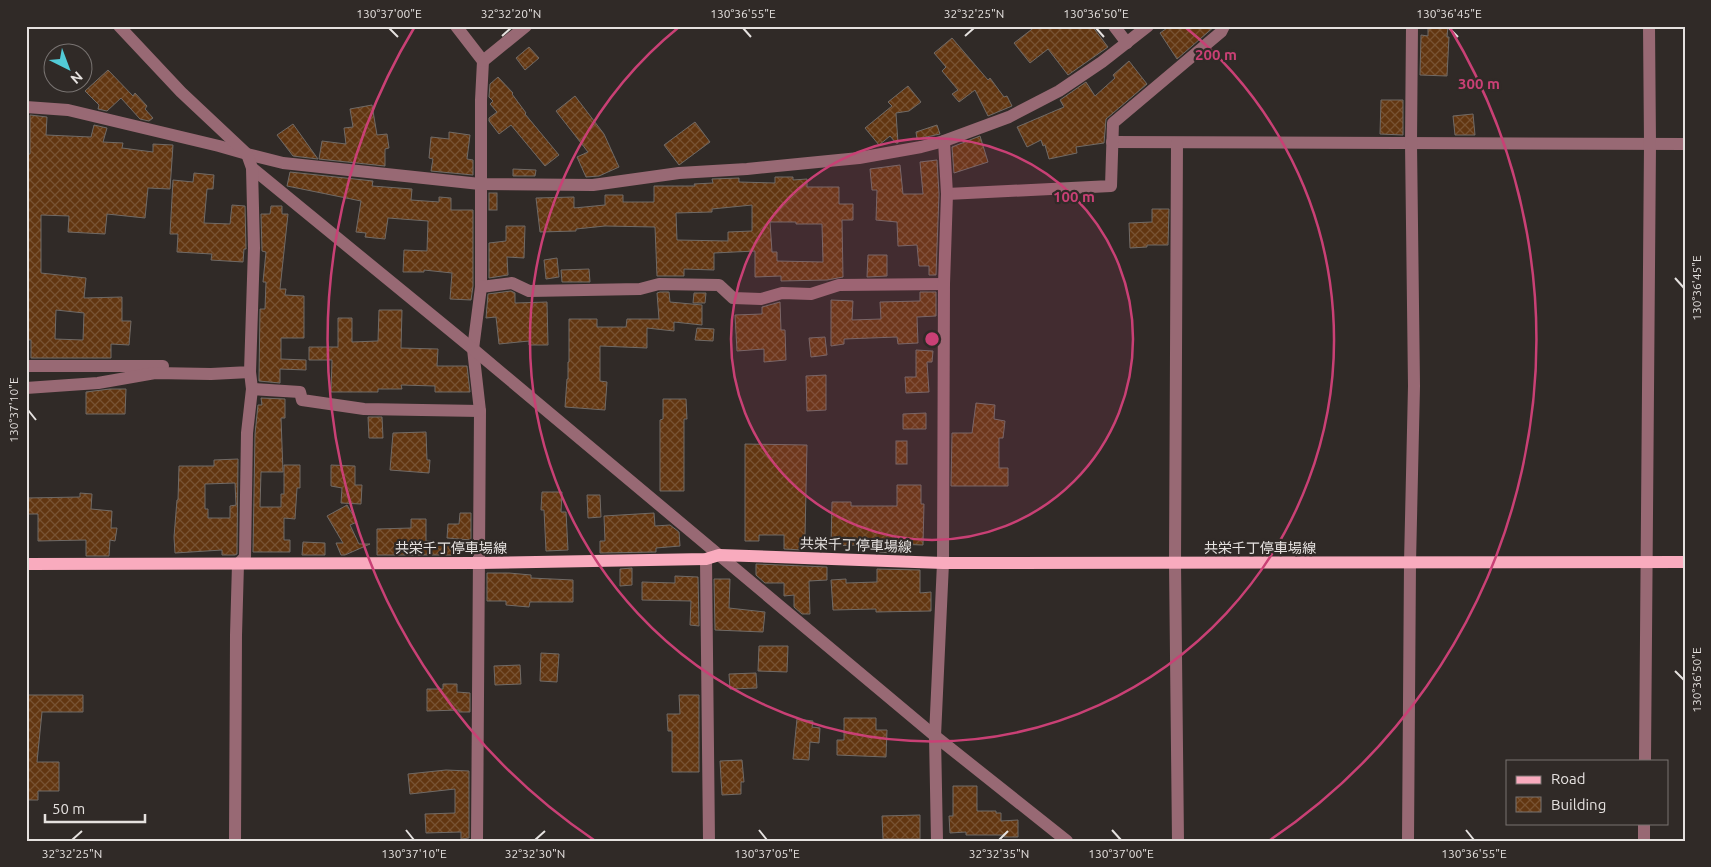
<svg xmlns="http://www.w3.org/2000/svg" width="1711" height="867" viewBox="0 0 1711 867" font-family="Ubuntu,'Noto Sans JP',sans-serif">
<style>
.building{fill:url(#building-cross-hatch);stroke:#706a66;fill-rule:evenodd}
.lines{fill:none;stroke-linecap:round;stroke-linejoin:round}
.minor{stroke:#986974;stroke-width:12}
.major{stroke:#f9abbe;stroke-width:12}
.ticks{fill:none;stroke:#e5e1df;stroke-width:2}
.ring{fill:none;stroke:#c94075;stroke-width:2.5}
.labels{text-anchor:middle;stroke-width:4.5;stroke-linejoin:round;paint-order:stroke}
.street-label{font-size:14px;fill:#e5e1df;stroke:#302a27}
.centre{fill:#c94075;stroke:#302a27;stroke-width:2.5}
.ring-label{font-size:15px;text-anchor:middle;font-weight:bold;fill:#c94075;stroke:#302a27;stroke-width:4.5;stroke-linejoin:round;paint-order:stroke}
.neatline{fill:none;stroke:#e5e1df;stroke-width:2}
.ticks-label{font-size:12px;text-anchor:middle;fill:#e5e1df}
</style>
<defs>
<pattern id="building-cross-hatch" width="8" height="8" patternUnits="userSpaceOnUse" patternTransform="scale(1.25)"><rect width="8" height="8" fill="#623611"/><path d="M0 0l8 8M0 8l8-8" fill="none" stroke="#785333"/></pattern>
</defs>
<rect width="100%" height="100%" fill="#302a27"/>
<g class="building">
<polygon points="1036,26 1092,26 1108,47 1068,75 1048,49 1030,63 1014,43"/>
<polygon points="1170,26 1215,26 1177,59 1160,33"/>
<polygon points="1428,26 1448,26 1447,37 1449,37 1447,76 1420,75 1421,35 1428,36"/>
<polygon points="952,38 988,80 990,78 1004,97 1007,96 1012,106 988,116 975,90 959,102 952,94 958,90 942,71 946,67 934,53"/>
<polygon points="529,47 539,58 525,70 516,58"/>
<polygon points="1129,61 1147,84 1106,119 1104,143 1076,147 1077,153 1049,159 1045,145 1043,146 1041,140 1027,147 1017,127 1064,107 1060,100 1086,82 1095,96 1115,78 1113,75"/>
<polygon points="108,70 133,96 135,93 147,106 145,109 153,118 149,121 140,119 121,98 107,111 98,109 99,105 85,91"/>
<polygon points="498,77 513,93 512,94 526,113 525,114 559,155 545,166 511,125 499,134 489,121 489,118 497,112 490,104 493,101 489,97 490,84"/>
<polygon points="908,86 921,102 909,111 896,113 898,143 896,143 890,136 879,145 865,128 892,106 888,102"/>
<polygon points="575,96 604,134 619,167 599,176 586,177 577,157 588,152 556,111"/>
<polygon points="1381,100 1403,100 1403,135 1380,134"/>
<polygon points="372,105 377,135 387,134 389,148 385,149 385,166 319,159 322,141 346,144 344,128 353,127 350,109"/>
<polygon points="1473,114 1475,135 1455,135 1453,116"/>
<path d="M30 115 47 117 46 135 91 137 94 125 107 128 103 142 123 143 122 148 153 152V144L173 145 170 189 148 188 145 218 107 214 105 234 68 232 69 216 41 215V273L86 278 84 298 122 297V321H131L129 345 111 344V358H31V340H26V154H30ZM56 310 84 313 83 340 55 339Z"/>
<polygon points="695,122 710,142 679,165 664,145"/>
<polygon points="293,124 318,159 293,156 277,135"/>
<polygon points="937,125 940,134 917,139 916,132"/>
<polygon points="449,132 470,135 467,159 473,160 473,175 431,171 433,159 429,158 431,137 449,139"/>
<polygon points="980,136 988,162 954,173 952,147"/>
<polygon points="937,160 939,194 936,275 929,275 929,266 919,266 917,245 898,246 897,222 876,220 877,190 872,190 870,169 900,165 903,194 923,194 920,162"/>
<polygon points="513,169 536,170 535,176 513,176"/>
<polygon points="290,172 373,181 372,186 412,189 411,200 439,202 439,197 451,198 451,210 473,210 473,286 471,300 450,299 452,273 424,270 424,272 403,272 404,250 427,251 428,221 388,218 385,239 365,237 366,233 356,232 361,201 287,186"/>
<polygon points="194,173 214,175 213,189 207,189 204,223 230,224 232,205 245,206 246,249 244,249 243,262 211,260 212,254 177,252 178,234 170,234 173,180 193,182"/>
<path d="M775 177H793V180L807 179V187H839V204H853V220H842L843 277 827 280 781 281V276L755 277V251L714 253V270L684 269V276H657L655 227 605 226 576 229V231L540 232 536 198 574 197V208L605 205V195H623V202H654V186H695L694 184 713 183 712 179 739 178V182L775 183ZM752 205V231L728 232V241L677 240 676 213 712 212V209ZM770 222H796V224H822L823 262 777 261V252H772Z"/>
<rect x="489" y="193" width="8" height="17"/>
<polygon points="271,206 282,206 282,214 288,214 280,289 286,289 285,295 304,296 304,338 281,338 281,359 306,360 306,370 280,369 280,383 259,381 259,377 260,309 265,309 266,282 263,282 266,252 262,251 261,214 270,214"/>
<polygon points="1152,209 1169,209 1168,245 1147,245 1147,247 1130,248 1129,223 1152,222"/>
<polygon points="506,226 525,226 524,258 507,257 508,275 489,278 489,243 506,241"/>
<polygon points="868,255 887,255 887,276 867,277"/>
<polygon points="557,258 559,277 546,279 544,260"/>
<polygon points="589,269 590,282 562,282 561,270"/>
<polygon points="511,291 515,293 515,303 547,302 548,345 529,345 529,341 499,344 496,317 486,318 488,294"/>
<polygon points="660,292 669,292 670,302 702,305 702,325 674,322 674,331 647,328 647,348 600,346 600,381 607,382 605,410 565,407 567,379 568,379 568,362 569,362 569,319 597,319 597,327 626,327 627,319 659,319 657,293"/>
<polygon points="920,292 936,292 936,316 917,317 918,343 898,344 897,337 844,339 844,344 831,346 831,300 853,301 852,320 881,319 880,302 920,301"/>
<polygon points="694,293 706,293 705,303 693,303"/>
<polygon points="780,302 781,330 785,330 786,360 764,362 764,349 737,351 735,315 762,314 762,307"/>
<polygon points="379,310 402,310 401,348 438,349 437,366 467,366 470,392 435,392 435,386 401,385 402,389 378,389 378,392 331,392 332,360 309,360 309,347 338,347 338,318 352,318 352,342 378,341"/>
<polygon points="697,328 714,329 713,341 695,340"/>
<polygon points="825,337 827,355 811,357 809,338"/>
<polygon points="916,350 933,351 932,362 927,362 929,392 906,393 905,377 916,377"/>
<polygon points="826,375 826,410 807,411 806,376"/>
<polygon points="110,389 126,389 125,414 86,414 86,392"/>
<polygon points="261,398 285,399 285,418 281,418 283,472 261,472 260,507 281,507 281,494 284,494 284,465 300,465 300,488 297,488 295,519 284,518 284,540 290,540 290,552 253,552 255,434 258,405 262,405"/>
<polygon points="663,399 686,399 687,419 684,419 684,491 660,491 660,420 663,419"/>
<polygon points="976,403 995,405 994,419 1005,421 1003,438 999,438 999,468 1008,468 1008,486 951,486 952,433 972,433"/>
<polygon points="926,413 926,429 903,429 903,414"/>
<polygon points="368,417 382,417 383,438 369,438"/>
<polygon points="426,432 427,460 430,460 429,473 390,470 393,433"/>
<rect x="896" y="441" width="11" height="23"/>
<polygon points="745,444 807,445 805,536 803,536 803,550 784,549 784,535 759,535 759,541 745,541"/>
<path d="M238 459 237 554 235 555H222V550L175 553 174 537 177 500H178L179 466H214V460ZM235 483 236 505 230 506V518H208V509H205V484Z"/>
<polygon points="331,465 355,466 355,485 362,485 361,504 341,503 342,488 331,486"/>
<polygon points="897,485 921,485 921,504 924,504 923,545 893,544 893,553 877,552 877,549 858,549 858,545 831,546 832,502 851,502 851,506 897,506"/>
<polygon points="542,492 562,492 561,512 566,512 568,550 546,551 544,510 541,510"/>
<polygon points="80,493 92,494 91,509 112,511 111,528 117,528 115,541 110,540 109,556 86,556 86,540 38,541 38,514 26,514 26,498 80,497"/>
<polygon points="587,495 600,495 601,517 588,518"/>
<polygon points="347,505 357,522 350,525 359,544 370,544 345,555 341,555 336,543 343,543 327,516"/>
<polygon points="460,513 471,513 471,540 447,538 448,524 459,524"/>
<polygon points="654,513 655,526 670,525 679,532 680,546 656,548 656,552 600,553 600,541 605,541 604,516"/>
<polygon points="411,519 426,519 426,541 453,542 453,555 377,555 377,529 411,528"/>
<polygon points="303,542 325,543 325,555 302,555"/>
<polygon points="756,564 827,567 827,580 809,581 810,614 802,614 794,607 794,595 784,596 784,583 765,583 756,575"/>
<polygon points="632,568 632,585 620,586 620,569"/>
<polygon points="877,569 920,570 920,593 931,592 931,611 876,612 876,609 833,610 831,580 846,579 846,583 877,582"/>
<polygon points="487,573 509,573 531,575 531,578 573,580 573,602 530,602 529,607 506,605 506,601 487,601"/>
<polygon points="675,576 698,577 699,626 690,625 691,601 642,600 642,582 675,583"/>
<polygon points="714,579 730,579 729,608 765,612 763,632 715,630"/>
<polygon points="759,646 788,646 787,672 758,671"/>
<polygon points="541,653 559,654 557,682 540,681"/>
<polygon points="520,665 521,684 495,685 494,666"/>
<polygon points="756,673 757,688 730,689 729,674"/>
<polygon points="443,684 457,684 457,692 470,693 470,712 459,712 459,710 427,711 427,689 443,689"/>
<polygon points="26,695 83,695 83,712 42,712 37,762 59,762 59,791 38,791 38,800 26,800"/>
<polygon points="679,695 699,695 699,772 672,772 672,731 668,731 667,714 680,714"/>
<polygon points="844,718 876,718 876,730 887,730 886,757 837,755 837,740 844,740"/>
<polygon points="797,719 813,721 812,727 820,728 819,743 810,742 809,760 793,759"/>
<polygon points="742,760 744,782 741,782 741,794 722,795 720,761"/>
<polygon points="446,770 469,771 469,838 461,839 461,832 426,833 425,814 455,813 455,789 410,794 408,774"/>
<polygon points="953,786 977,786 977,811 996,811 996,813 1001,813 1001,821 1018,820 1018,837 1004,837 1004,835 966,835 966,832 950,833 949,816 953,816"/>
<polygon points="920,815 920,839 883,839 882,816"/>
</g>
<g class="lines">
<g class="minor">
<polyline points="456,26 483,61 481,100 481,287 473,349 480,411 477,841"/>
<polyline points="1114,26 1127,43"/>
<polyline points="483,61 526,26"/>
<polyline points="26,107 68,110 219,146 247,154 283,163 480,184 593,185 679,173 747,169 859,158 921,147 944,141 1009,117 1059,91 1102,62 1148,26"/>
<polyline points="1112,142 1685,144"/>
<polyline points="1177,143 1175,563 1178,841"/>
<polyline points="252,168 473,349 935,736 1067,841"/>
<polyline points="947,194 1111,186 1113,123 1221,32 1224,26"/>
<polyline points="481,287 512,283 529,291 640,289 659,284 719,285 733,298 761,299 782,293 811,294 839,285 944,284"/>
<polyline points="26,366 163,366"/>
<polyline points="26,388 98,383 155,373 211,374 250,372 254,248 252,168 247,154 181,92 119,26"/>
<polyline points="252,389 300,392 302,400 364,409 480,411"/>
<polyline points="706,559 709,841"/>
<polyline points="1645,761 1650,144 1649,26"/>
<polyline points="235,841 236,635 238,564 245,557 247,433 252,389 250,372"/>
<polyline points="937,841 935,736 943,563 944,284 947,194 944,141"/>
<polyline points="1408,841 1410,563 1414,386 1411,143 1412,26"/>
<polyline points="1644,841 1644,823"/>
</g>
<polyline class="major" points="26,564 479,563 706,559 719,555 943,563 1685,562"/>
</g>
<path class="ticks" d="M389 28 398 37M743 28 751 37M1096 28 1104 37M1449 28 1458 37M502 36 511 28M965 36 974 28M1675 278 1684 288M28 410 36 420M1675 671 1684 680M406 830 414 840M759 830 767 840M1112 830 1121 840M1466 830 1474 840M72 840 82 831M535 840 545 831M999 840 1008 831"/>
<circle cx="932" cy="339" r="201" fill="#c94075" fill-opacity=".12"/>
<g class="ring">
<circle cx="932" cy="339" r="201"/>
<path d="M1185 27A402 402 0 1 1 679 27"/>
<path d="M594 840A604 604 0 0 1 414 28M1450 28A604 604 0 0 1 1270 840"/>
</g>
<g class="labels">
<g class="street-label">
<text transform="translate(856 545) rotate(2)" y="5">共栄千丁停車場線</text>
<text x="451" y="553">共栄千丁停車場線</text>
<text x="1260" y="553">共栄千丁停車場線</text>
</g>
</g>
<circle cx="932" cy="339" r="8" class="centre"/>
<g class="ring-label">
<text x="1216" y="60">200 m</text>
<text x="1479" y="89">300 m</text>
<text x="1074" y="202">100 m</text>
</g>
<rect width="1711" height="867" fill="none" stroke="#302a27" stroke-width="55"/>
<rect x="1506" y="760" width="162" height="65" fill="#302a27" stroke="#787371"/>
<rect x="1516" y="776" width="25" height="8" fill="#f9abbe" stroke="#787371"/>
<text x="1551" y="784" font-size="15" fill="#e5e1df">Road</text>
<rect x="1516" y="797" width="25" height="15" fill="url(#building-cross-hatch)" stroke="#787371"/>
<text x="1551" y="810" font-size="15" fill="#e5e1df">Building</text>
<g transform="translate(68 68) rotate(138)"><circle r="24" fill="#302a27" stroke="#787371"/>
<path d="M0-4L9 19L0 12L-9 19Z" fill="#52cbd7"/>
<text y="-8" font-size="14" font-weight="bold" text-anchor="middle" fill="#e5e1df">N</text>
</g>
<path d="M45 814v8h100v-8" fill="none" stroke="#e5e1df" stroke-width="2.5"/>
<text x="52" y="814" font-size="15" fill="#e5e1df" stroke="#302a27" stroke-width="4" paint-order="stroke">50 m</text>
<rect x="28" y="28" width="1656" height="812" class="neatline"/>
<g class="ticks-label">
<text x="389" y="18">130°37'00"E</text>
<text x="511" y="18">32°32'20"N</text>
<text x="743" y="18">130°36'55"E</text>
<text x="974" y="18">32°32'25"N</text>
<text x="1096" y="18">130°36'50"E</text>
<text x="1449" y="18">130°36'45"E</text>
<text transform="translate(1697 288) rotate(-90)" y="4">130°36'45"E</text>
<text transform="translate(14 410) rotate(-90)" y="4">130°37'10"E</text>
<text transform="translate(1697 680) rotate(-90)" y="4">130°36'50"E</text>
<text x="72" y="858">32°32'25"N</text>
<text x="414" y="858">130°37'10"E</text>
<text x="535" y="858">32°32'30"N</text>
<text x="767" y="858">130°37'05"E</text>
<text x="999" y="858">32°32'35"N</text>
<text x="1121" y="858">130°37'00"E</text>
<text x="1474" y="858">130°36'55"E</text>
</g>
</svg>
